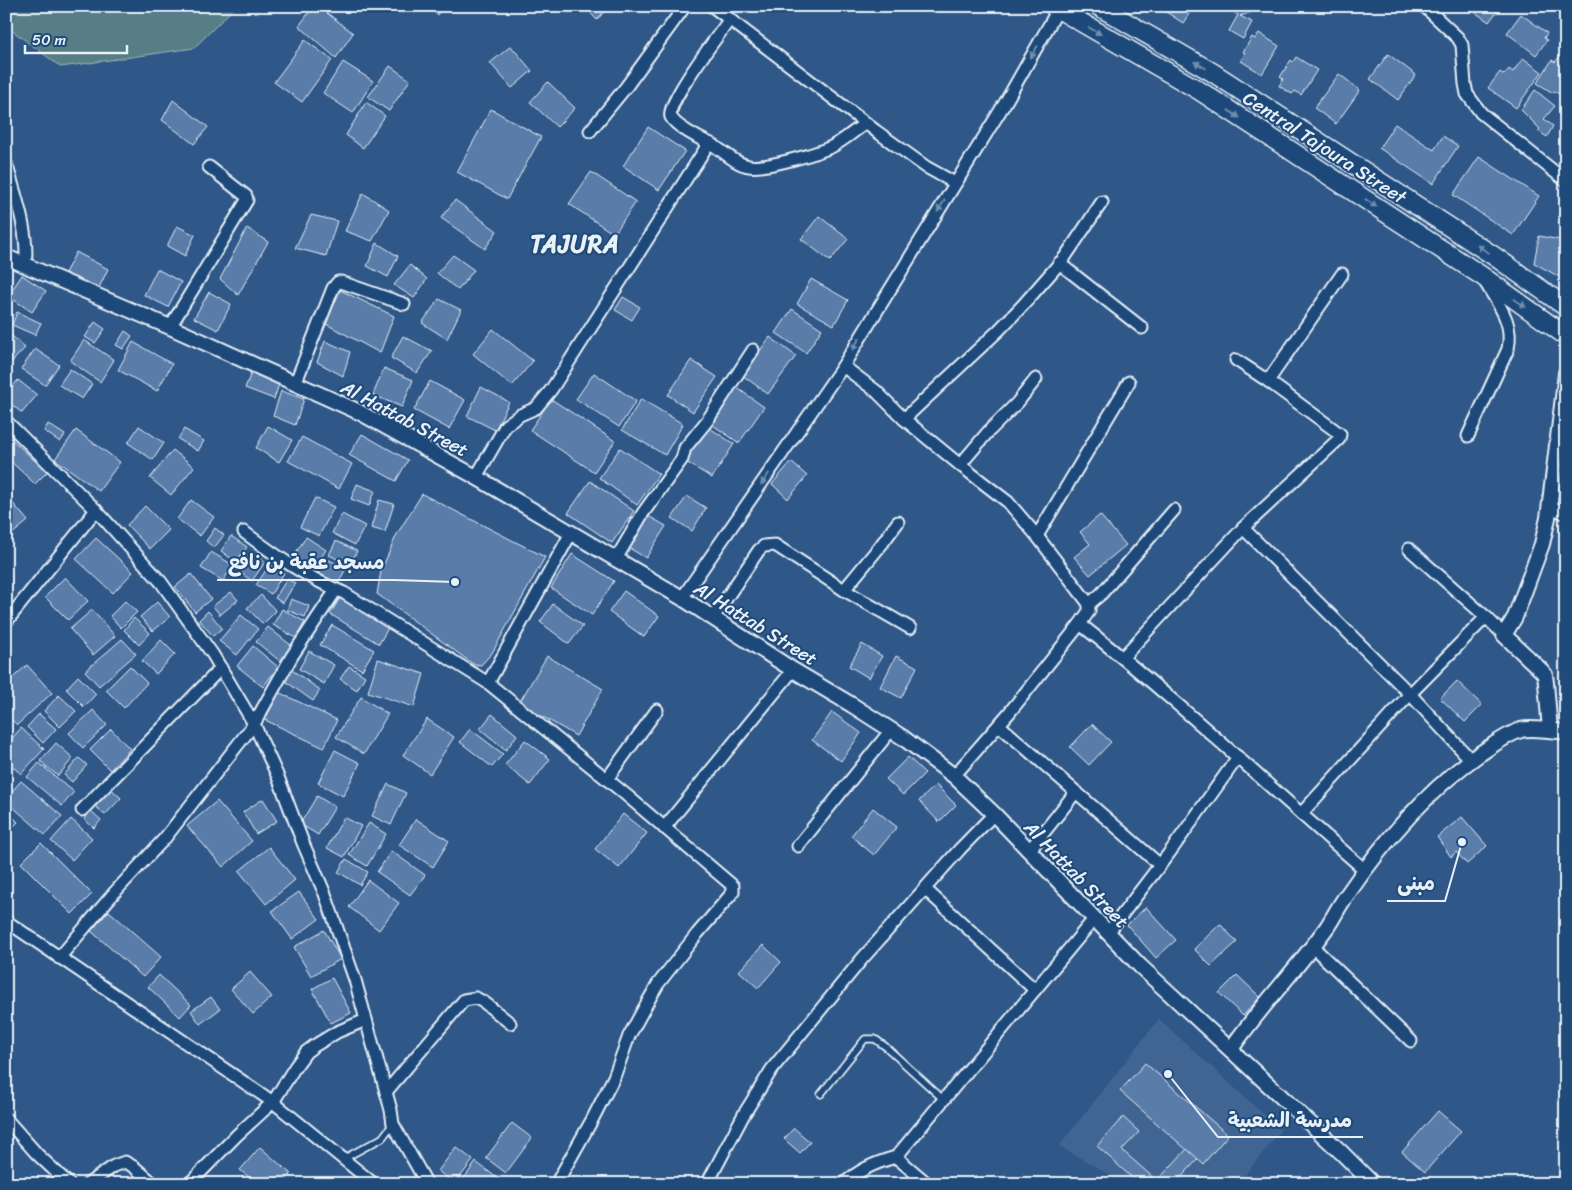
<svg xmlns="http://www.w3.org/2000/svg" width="1572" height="1190" viewBox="0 0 1572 1190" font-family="Sriracha,'Playpen Sans Arabic',sans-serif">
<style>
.built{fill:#3f6593}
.green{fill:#577e84;stroke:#a0b8be}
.building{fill:#5a7ba9;stroke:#e8f1f8}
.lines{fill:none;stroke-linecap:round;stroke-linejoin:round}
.service-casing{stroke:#e8f1f8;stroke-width:9}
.minor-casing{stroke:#e8f1f8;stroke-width:15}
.tertiary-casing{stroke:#e8f1f8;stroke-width:18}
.primary-casing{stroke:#e8f1f8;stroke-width:21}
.service{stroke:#1f4a7a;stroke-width:5.5}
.minor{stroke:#1f4a7a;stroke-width:11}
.tertiary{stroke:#1f4a7a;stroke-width:14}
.primary{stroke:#1f4a7a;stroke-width:18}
.oneway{fill:#6f8dac}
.labels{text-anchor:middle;stroke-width:4;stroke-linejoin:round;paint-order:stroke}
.street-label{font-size:19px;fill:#e8f1f8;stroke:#1f4a7a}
.district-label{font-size:24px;font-weight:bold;letter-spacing:1px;fill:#e8f1f8;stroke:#1f4a7a}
.leader{fill:none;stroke:#e8f1f8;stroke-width:2}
.callout-dot{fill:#e8f1f8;stroke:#1f4a7a;stroke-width:2}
.callout-label{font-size:20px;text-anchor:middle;font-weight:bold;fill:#e8f1f8;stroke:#1f4a7a;stroke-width:4;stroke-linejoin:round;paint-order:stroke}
</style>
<rect width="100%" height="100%" fill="#2f5787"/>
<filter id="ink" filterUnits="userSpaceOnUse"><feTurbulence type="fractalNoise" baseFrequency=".02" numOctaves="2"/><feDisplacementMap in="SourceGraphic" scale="10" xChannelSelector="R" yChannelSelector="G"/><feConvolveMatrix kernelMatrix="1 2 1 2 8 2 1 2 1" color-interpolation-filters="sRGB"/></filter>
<g filter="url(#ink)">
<polygon class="built" points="1159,1019 1281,1130 1238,1184 1126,1184 1059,1146"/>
<polygon class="green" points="6,6 236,6 194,48 61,67 6,26"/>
<g class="building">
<polygon points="314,6 318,6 353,33 336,58 299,26"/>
<polygon points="426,6 444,6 437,15"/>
<polygon points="584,6 609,6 597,20"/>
<polygon points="1157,6 1194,6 1183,23"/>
<polygon points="1231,6 1253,6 1255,11 1240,16 1252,22 1243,39 1229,31 1238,15 1233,12"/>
<polygon points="1466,6 1501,6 1489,22"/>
<polygon points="1521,14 1547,33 1544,38 1547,40 1536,55 1507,33"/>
<polygon points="1259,33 1279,46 1262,74 1241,61 1245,53 1243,52 1252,37 1255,39"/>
<polygon points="305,40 332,60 302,102 274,82"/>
<polygon points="511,46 532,71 512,88 490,63"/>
<polygon points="1388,54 1416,75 1398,100 1370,79"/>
<polygon points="1566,54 1566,98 1554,91 1553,93 1537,83 1552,60 1555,62 1560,56 1563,58"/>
<polygon points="1296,57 1317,70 1301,95 1295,91 1292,94 1279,86 1283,79 1280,77 1291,60 1293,62"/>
<polygon points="1523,58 1542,72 1516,108 1488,88 1500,72 1504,75 1509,69 1513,72"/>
<polygon points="343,62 373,81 353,113 323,93"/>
<polygon points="390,66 410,80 389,111 368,97"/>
<polygon points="1339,74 1360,90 1336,124 1314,108"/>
<polygon points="548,82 575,108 557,127 530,102"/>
<polygon points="1535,90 1555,106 1544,119 1553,126 1547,137 1538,131 1540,129 1521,110"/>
<polygon points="173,100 208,127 194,144 162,120"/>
<polygon points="366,102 385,116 363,148 346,135"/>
<polygon points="491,109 541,137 507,199 457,172"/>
<polygon points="1395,124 1434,150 1443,136 1458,146 1433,184 1379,148"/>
<polygon points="648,127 685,151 659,190 623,166"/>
<polygon points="1479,157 1539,196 1513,235 1453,195"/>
<polygon points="591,172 636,202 614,234 569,204"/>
<polygon points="363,193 389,210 372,241 345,231"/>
<polygon points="455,200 497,231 485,249 441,218"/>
<polygon points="311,215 337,221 326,256 295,248"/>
<polygon points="819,216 848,239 830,261 801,239"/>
<polygon points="177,226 195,235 185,256 167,246"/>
<polygon points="247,228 268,242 238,295 220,279"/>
<polygon points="1539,236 1566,241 1565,280 1534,263"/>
<polygon points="377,243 398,256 388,277 367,266"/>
<polygon points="76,252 108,269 98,290 65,273"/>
<polygon points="453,255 474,270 458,290 437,273"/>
<polygon points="410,265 427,279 414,298 394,285"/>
<polygon points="157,269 181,282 168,307 144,295"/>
<polygon points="22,275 46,291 32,312 8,296"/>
<polygon points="811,279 848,300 834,325 797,304"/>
<polygon points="340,290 394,316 380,353 326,324"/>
<polygon points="209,292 231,304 218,330 194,318"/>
<polygon points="623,297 640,307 632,320 615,310"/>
<polygon points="439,299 461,310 447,339 422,323"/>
<polygon points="792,309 822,329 806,353 776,333"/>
<polygon points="17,312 41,323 35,335 12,325"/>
<polygon points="95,322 105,329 95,343 85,337"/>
<polygon points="493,329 533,361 512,386 473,354"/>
<polygon points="125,331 132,336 123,349 116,345"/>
<polygon points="9,333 25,348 6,368 6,335"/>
<polygon points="403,336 432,351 417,373 391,358"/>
<polygon points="770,337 796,356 768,394 742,375"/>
<polygon points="84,340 114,360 100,382 70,361"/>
<polygon points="325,341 350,352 343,376 317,362"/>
<polygon points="133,342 172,364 157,391 118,370"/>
<polygon points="35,349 59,365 45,385 21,369"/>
<polygon points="691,360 717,377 693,412 668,395"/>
<polygon points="384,368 413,380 402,407 373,395"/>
<polygon points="70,369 92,384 82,399 59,385"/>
<polygon points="251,373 279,384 274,399 245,388"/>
<polygon points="594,373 636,401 619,427 576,399"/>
<polygon points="18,380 37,395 22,413 6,400 6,394"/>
<polygon points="430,381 465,400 449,429 414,410"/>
<polygon points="733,385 764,407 739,443 707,421"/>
<polygon points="481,387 509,402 495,430 467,416"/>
<polygon points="281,391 304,399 295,425 273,416"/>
<polygon points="551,399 615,441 594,472 530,430"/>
<polygon points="641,399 683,424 665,455 622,430"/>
<polygon points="48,424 65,435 60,442 44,431"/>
<polygon points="705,425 734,444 712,478 683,460"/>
<polygon points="139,426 164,443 153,460 128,443"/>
<polygon points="268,426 292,440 279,462 256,448"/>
<polygon points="184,429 204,441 198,451 178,439"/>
<polygon points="76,430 120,462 99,491 55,459"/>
<polygon points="6,434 47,472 35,484 6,457"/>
<polygon points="362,434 408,460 396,481 349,455"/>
<polygon points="302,437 352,464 339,489 288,461"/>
<polygon points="620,448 659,474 637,505 599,478"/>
<polygon points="173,450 194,467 171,495 150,478"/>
<polygon points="791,462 807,476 788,499 772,484"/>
<polygon points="590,481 634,511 612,543 568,513"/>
<polygon points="357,484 375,491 369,506 351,499"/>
<polygon points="422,494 545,557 492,653 481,665 473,664 377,594 381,571 397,534"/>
<polygon points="6,495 28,521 6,539"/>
<polygon points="687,496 706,508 692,531 672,518"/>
<polygon points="315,498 334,507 319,536 300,527"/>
<polygon points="191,500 214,517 200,536 177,519"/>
<polygon points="379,500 394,504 385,532 371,528"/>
<polygon points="145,506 169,530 150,549 127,525"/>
<polygon points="643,513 666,526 646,558 624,545"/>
<polygon points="342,514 365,526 355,545 332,533"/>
<polygon points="1100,515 1126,545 1090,575 1074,557 1090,544 1080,532"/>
<polygon points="215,528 224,535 214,548 206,541"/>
<polygon points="231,536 247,547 236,562 221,551"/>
<polygon points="306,537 326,550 310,573 291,560"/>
<polygon points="96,538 133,572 113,593 76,559"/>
<polygon points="336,541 357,551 350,565 329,555"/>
<polygon points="211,552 233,565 223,581 201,568"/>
<polygon points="251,552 265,562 252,581 238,571"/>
<polygon points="572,554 614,581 592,615 551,588"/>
<polygon points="325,558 346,568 338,584 318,574"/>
<polygon points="270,564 284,573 271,594 256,585"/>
<polygon points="191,574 211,599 195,612 175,587"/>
<polygon points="65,577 88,601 68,620 45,597"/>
<polygon points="287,579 295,583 283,603 275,598"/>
<polygon points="624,591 659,616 644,637 609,612"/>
<polygon points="231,592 238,600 220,615 213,606"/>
<polygon points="261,595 276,611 263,624 247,608"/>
<polygon points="340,598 388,628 379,644 330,614"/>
<polygon points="291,599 309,606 305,617 287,610"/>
<polygon points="125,601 137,612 121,628 110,616"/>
<polygon points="157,602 170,617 153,631 140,617"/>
<polygon points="553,604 583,626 569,644 540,622"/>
<polygon points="282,609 305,622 296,638 273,625"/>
<polygon points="92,610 115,636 93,655 70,629"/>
<polygon points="208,611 222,628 213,636 199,620"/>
<polygon points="241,615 258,629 237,655 219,641"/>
<polygon points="134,618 150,633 139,645 124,630"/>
<polygon points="332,625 374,650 362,670 320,645"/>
<polygon points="268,627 292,646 280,661 256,642"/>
<polygon points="122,639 136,654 99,686 85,671"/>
<polygon points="161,640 175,654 156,674 142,661"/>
<polygon points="862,644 882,656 869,678 849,666"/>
<polygon points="253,646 278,667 263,687 237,666"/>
<polygon points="309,651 334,665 324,684 299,669"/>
<polygon points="547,656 603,689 576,736 519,703"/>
<polygon points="896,656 917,667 901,698 880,687"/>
<polygon points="378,659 424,674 414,707 368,692"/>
<polygon points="27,665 52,693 17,725 6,714 6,684"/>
<polygon points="130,666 147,683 124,708 106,690"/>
<polygon points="349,666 365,676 357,690 340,679"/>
<polygon points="292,670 320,690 313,701 285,681"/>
<polygon points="78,676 96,694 84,707 66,689"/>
<polygon points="1457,681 1482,705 1465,722 1440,698"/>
<polygon points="278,692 337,720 324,748 265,720"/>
<polygon points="59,695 76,711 60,727 44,711"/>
<polygon points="361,697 388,714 364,754 336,737"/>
<polygon points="93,710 107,725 83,748 69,733"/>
<polygon points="832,712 861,733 841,761 812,740"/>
<polygon points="39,714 56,729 43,743 27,727"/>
<polygon points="492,714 517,735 506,750 480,729"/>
<polygon points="427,719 454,737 430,774 403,755"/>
<polygon points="1092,724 1111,742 1089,765 1070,747"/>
<polygon points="21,728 44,749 21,774 6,761 6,745"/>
<polygon points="111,729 130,749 110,770 90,750"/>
<polygon points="470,729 503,754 492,767 460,742"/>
<polygon points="525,740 550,759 530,785 505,765"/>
<polygon points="56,743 73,758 58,776 40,761"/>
<polygon points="335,750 360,763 343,796 318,783"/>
<polygon points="908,757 925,773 903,795 886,779"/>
<polygon points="79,758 87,765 72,782 64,775"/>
<polygon points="39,763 74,792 62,806 27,777"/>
<polygon points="21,781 62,816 45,835 6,801 6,798"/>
<polygon points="388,784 406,793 391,825 372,816"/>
<polygon points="936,785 956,805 939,822 919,801"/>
<polygon points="108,786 121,798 105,815 92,803"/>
<polygon points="317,796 335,807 318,835 300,824"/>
<polygon points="263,799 277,821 256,834 243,812"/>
<polygon points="217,801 252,841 223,867 187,826"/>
<polygon points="873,808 897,827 874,855 851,836"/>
<polygon points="6,810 18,822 6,834"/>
<polygon points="91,811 101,820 94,828 84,819"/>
<polygon points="623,814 647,833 619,868 595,849"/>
<polygon points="344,817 361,826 344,857 327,848"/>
<polygon points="1462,817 1487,846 1467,864 1456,852 1451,857 1437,837"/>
<polygon points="71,819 92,838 72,860 51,841"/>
<polygon points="416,819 449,841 433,867 399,845"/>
<polygon points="369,823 386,834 367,866 349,855"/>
<polygon points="41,843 92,894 72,914 21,863"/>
<polygon points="269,847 295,880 266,904 239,871"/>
<polygon points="391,851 425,875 410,895 377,872"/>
<polygon points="346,859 368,872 360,885 338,872"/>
<polygon points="368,880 399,903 379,930 349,907"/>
<polygon points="299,892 319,919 292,939 272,911"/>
<polygon points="1146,907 1176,940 1156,958 1127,925"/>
<polygon points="109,911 161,957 143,977 91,931"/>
<polygon points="1220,924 1237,942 1211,966 1194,949"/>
<polygon points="324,930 341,959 311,976 294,947"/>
<polygon points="763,945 781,962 758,988 739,971"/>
<polygon points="250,972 272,997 253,1014 231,989"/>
<polygon points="159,975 191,1005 180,1017 148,987"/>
<polygon points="1237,975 1260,997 1243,1016 1219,993"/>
<polygon points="332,978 351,1013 331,1023 312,989"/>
<polygon points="211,997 220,1009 200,1024 191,1011"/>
<polygon points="1145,1063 1228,1135 1203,1164 1120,1091"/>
<polygon points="1438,1111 1461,1131 1425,1172 1402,1152"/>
<polygon points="1123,1117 1139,1132 1122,1150 1157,1181 1187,1149 1198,1159 1175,1184 1139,1184 1097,1146"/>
<polygon points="512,1123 532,1138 506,1173 486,1158"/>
<polygon points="794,1128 810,1142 800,1153 784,1139"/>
<polygon points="260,1147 291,1174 282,1184 257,1184 240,1170"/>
<polygon points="456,1147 473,1160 455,1184 438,1171"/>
<polygon points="476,1162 501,1181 499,1184 460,1184"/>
<polygon points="1566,1173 1566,1184 1552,1184"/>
</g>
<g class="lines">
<g class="service-casing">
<g id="service">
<polyline points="821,1094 865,1039 875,1039 886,1047 944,1100"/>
<polyline points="343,1159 382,1138 393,1124"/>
</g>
</g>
<g class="minor-casing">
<g id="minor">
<polyline points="712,6 876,131 926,167 955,183"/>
<polyline points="1424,6 1458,38 1462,45 1465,84 1467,94 1481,113 1566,181"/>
<polyline points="590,131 626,87 685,6"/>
<path d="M709 143C722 149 734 164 749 166 765 169 815 154 831 147 843 141 854 131 866 123"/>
<path d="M6 163C14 191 30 236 25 264"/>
<polyline points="1059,263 1142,328"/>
<polyline points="170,327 247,200 246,196 209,167"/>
<polyline points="843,366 876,391 904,419 960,465 1008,502 1037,536 1089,604 1089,611 1080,624 1009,713 954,776"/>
<polyline points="1268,381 1342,274"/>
<polyline points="295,384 333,288 338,282 341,282 404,304"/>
<polyline points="904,419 999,330 1023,305 1065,257 1102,202"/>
<polyline points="6,421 96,510 161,582 213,655 254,724 278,777 303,843 325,894 355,980 391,1110 393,1124 427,1184"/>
<path d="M1468 436 1508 349C1514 322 1498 304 1485 282"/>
<polyline points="960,465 988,432 1017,403 1036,379"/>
<path d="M476 477 506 425 520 415 536 408 551 390 709 143C700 139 675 126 671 117 665 104 720 33 730 19"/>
<polyline points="1550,506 1566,514"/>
<polyline points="1243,528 1410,694 1471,760"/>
<path d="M244 532C276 556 307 578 344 593L488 683 625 794 733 886V892L697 934 658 984 647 1003 629 1036 614 1077 592 1120 556 1184"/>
<polyline points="1037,536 1129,382"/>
<polyline points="1409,549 1486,617 1504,635"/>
<polyline points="616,559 643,513 682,459 685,448 707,421 753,350"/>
<polyline points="844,590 881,545 898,522"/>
<polyline points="682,598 843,366 1005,103 1060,6"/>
<polyline points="1089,604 1101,594 1174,510"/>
<polyline points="713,618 759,550 764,546 775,545 844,590 910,628"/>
<polyline points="6,622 96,510"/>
<path d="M1080 624C1179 701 1270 788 1365 870"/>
<polyline points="1123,657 1243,528 1339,439 1340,434 1268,381 1236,360"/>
<polyline points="488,683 571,533"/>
<polyline points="999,725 1160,865"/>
<polyline points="607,779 657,710"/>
<polyline points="82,810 221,668"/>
<polyline points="1301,814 1410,694 1486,617"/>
<polyline points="664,828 793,670"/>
<polyline points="798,846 891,730"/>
<polyline points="1029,851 1075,793"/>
<polyline points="925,889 1035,990"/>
<polyline points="6,921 273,1102 374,1184"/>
<polyline points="1108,933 1170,852 1238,757"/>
<polyline points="1312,946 1411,1041"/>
<polyline points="59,958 114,893 165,838 254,724 292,656 336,590"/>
<polyline points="386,1092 464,1000 476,998 485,1003 510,1023"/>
<polyline points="6,1119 37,1154 69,1184"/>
<polyline points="896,1157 928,1184"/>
<polyline points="88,1184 114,1166 125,1162 134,1167 154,1184"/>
<polyline points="189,1184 237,1135 273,1102 295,1067 306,1052 314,1046 337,1032 366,1020"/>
<polyline points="707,1184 744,1114 772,1069 862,959 960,849 994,814"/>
<path d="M844 1184C858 1170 877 1162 896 1157L1094 919"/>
</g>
</g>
<g class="tertiary-casing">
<g id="tertiary">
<polyline points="6,257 170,327 359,412 476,477 682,598 793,670 852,705 902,737 954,776 994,814 1140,966 1341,1152 1373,1184"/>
<polyline points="1550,730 1546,683 1545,675 1542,671 1504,635 1515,617 1542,544 1548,518 1566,373"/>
<path d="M1231 1049C1260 1007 1297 969 1327 927 1334 917 1339 905 1347 895 1383 842 1426 792 1478 755 1492 746 1505 735 1521 730 1532 727 1554 731 1566 732"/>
</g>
</g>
<g class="primary-casing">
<g id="primary">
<polyline points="1053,6 1200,91 1482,276 1566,336"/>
<polyline points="1098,6 1212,72 1494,256 1566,307"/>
</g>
</g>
<use href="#service" class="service"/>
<use href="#minor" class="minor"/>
<use href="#tertiary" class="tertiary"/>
<use href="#primary" class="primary"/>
</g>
<defs><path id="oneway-solid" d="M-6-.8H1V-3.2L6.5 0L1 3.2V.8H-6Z" transform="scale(1.25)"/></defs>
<g class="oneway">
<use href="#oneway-solid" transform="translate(1095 31) rotate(30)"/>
<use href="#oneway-solid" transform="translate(1034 52) rotate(120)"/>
<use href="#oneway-solid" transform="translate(1200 65) rotate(-150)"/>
<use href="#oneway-solid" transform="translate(1234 114) rotate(33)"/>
<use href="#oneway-solid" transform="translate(1371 203) rotate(33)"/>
<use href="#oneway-solid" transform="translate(941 206) rotate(122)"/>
<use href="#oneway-solid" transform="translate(1483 249) rotate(-147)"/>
<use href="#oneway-solid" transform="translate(1520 303) rotate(35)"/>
<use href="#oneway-solid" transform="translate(856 344) rotate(122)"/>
<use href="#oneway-solid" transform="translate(765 479) rotate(125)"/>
</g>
</g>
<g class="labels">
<g class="street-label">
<text transform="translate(1325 147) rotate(33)" y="7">Central Tajoura Street</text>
<text transform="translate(405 418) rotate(28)" y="7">Al Hattab Street</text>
<text transform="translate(756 623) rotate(32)" y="7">Al Hattab Street</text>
<text transform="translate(1077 874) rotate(46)" y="7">Al Hattab Street</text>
</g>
<g class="district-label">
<text x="575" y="252">TAJURA</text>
</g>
</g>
<path class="leader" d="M455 582L394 580H217M1462 842L1445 901H1387M1168 1074L1218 1137H1363"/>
<g class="callout-dot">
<circle cx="455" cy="582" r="5"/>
<circle cx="1462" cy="842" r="5"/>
<circle cx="1168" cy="1074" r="5"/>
</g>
<g class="callout-label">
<text x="306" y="569">مسجد عقبة بن نافع</text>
<text x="1416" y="890">مبنى</text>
<text x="1290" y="1127">مدرسة الشعبية</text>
</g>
<rect width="1572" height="1190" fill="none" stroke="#1f4a7a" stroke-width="25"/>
<rect x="12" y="12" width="1547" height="1165" fill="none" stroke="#e8f1f8" stroke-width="2" filter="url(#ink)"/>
<path d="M25 45v8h102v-8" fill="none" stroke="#e8f1f8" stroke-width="2.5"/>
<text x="32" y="45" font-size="15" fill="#e8f1f8" stroke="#1f4a7a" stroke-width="4" paint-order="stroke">50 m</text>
</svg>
